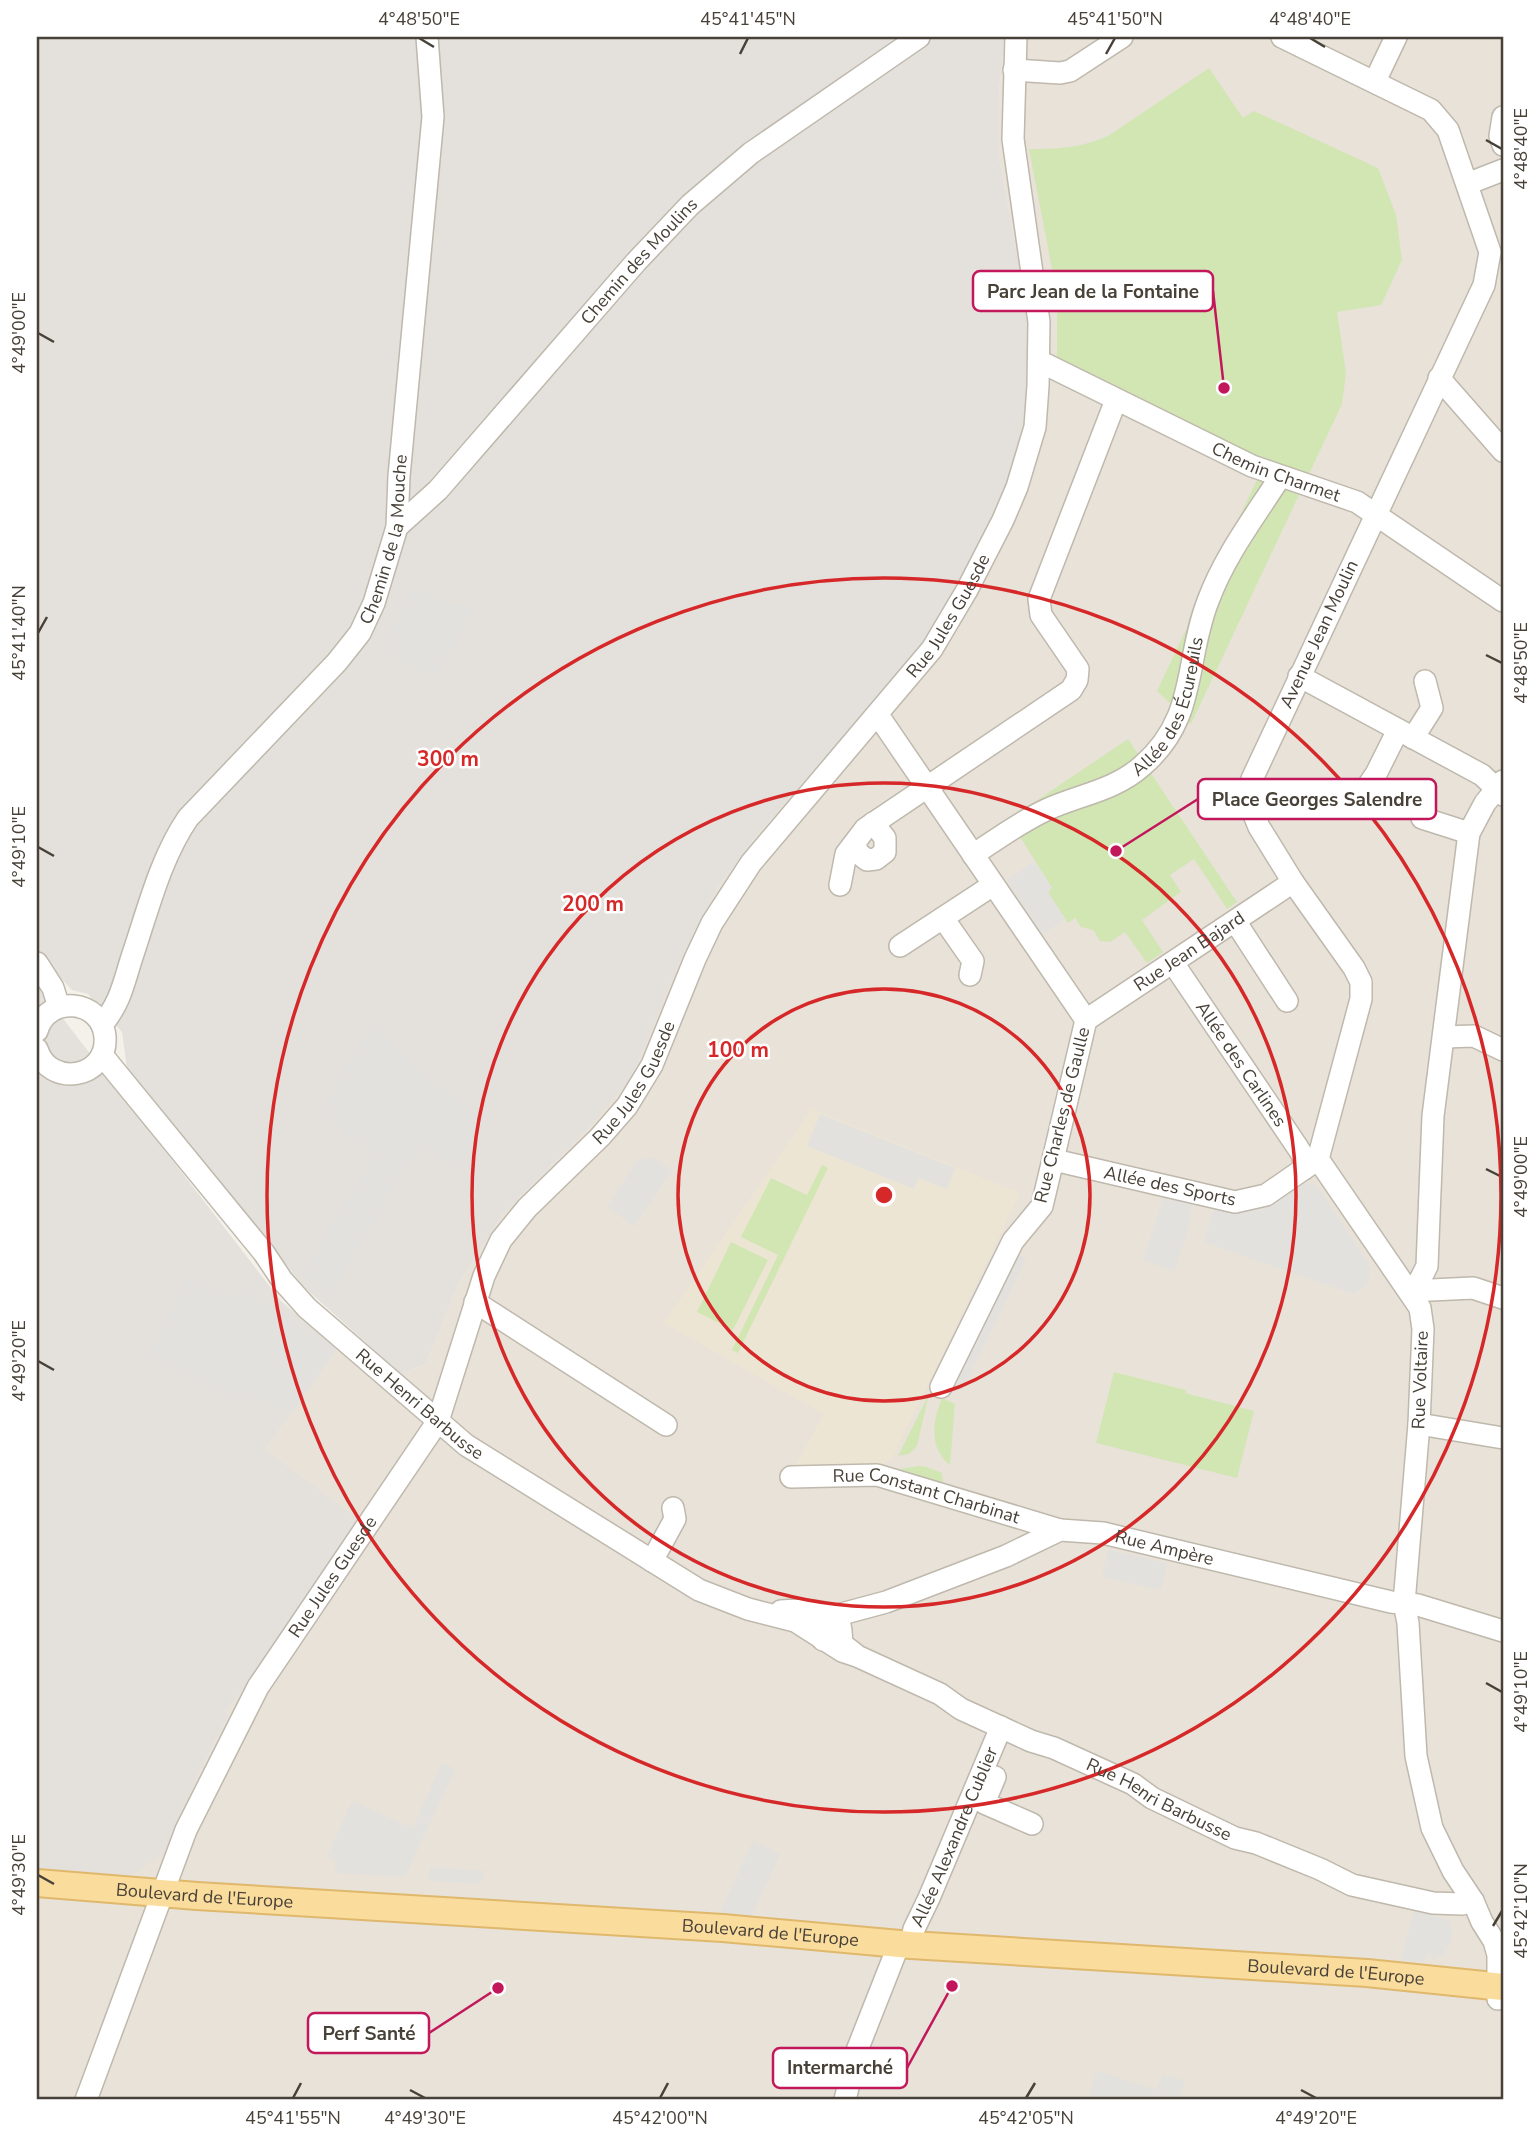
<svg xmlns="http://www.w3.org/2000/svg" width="1540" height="2137" viewBox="0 0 1540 2137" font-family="'Nunito Sans',sans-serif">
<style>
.residential{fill:#e8e2d8}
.industrial{fill:#e4e0db}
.education{fill:#ede5d4}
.green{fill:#d2e6b4}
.parking{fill:#e3e1de}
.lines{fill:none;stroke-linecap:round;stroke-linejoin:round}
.minor-casing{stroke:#bfb8ac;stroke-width:24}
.major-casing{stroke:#dfb86c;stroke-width:30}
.minor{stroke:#fff;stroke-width:21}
.major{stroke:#fadc9d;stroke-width:26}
.ticks{fill:none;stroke:#484138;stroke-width:2.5}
.ring{fill:none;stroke:#d62828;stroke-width:3.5}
.labels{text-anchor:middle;stroke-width:5;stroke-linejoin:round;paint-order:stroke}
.street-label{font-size:18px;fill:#484138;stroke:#fff}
.centre{fill:#d62828;stroke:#fff;stroke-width:3.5}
.ring-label{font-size:21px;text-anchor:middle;font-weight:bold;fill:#d62828;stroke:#fff;stroke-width:5;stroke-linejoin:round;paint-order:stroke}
.leader{fill:none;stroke:#c2185b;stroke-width:2.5}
.callout-dot{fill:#c2185b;stroke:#fff;stroke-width:2.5}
.callout{fill:#fff;stroke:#c2185b;stroke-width:2.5}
.callout-label{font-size:19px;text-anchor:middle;font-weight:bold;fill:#484138}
.neatline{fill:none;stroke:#484138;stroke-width:2.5}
.ticks-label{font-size:18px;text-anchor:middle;fill:#484138}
</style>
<rect width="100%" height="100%" fill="#f4f1ea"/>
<polygon class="residential" points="1005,37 1503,37 1503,2100 37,2100 37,1871 196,1779 229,1715 225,1711 240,1694 265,1450 350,1330 401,1374 426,1364 458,1285 503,1214 591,1126 718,887 756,837 925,641 1020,269 999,158 999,92"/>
<g class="industrial">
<polygon points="37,37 1005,37 999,92 999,158 1020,269 1027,329 1027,401 1011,471 986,530 925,641 756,837 718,887 681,958 632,1076 591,1126 503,1214 458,1285 426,1364 401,1374 305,1288 127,1069 122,1032 88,994 72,990 37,952"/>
<polygon points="37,985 281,1301 337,1349 265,1450 358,1519 240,1694 225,1711 229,1715 196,1779 163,1854 129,1877 37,1871"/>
</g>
<polygon class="education" points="812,1109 1020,1193 893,1457 880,1465 796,1465 824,1414 664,1323"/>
<g class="green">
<path d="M1209 68 1243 118 1254 111 1378 168 1396 215 1402 260 1381 305 1337 312 1346 373 1342 404 1191 724 1157 691 1263 467 1057 361V295L1029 149C1057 149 1081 148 1108 136Z"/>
<polygon points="1128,739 1237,902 1227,909 1194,859 1170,875 1181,892 1142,920 1163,952 1147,963 1125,932 1110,942 1100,941 1093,930 1081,927 1075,918 1068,923 1047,892 1052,888 1019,835 975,842"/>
<polygon points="822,1165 828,1168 738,1353 732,1350 778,1255 741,1237 771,1178 807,1195"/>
<polygon points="731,1242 768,1260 733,1330 697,1312"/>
<polygon points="1114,1372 1186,1390 1185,1393 1254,1411 1237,1478 1096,1443"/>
<polygon points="929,1394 917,1446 909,1454 898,1456"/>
<path d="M942 1398 955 1404 950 1465C929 1448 932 1422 942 1398Z"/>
<polygon points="918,1466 927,1467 942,1473 943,1481 939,1483 900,1469"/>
</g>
<g class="parking">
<polygon points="414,586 450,605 464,605 473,610 436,679 385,654 389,645 384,642"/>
<polygon points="1034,861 1052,888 1048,892 1065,919 1042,935 1007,880"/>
<polygon points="374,1019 398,1049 438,1087 447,1089 483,1123 455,1169 426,1145 400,1177 330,1296 302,1274 373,1155 319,1112"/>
<polygon points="820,1114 955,1168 947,1189 918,1178 914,1189 807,1146"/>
<polygon points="651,1157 672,1170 635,1226 607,1207 637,1161"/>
<polygon points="1302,1183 1316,1185 1368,1262 1370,1276 1366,1286 1353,1294 1204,1242 1214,1209 1246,1213 1262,1209"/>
<polygon points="1164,1197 1192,1203 1189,1227 1174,1271 1143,1260"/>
<polygon points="1015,1252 1026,1259 962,1391 949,1385"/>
<polygon points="189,1274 235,1299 241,1288 337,1349 291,1414 251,1396 245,1406 148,1355"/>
<polygon points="1108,1550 1167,1563 1161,1590 1102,1577"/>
<polygon points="442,1762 455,1769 405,1877 335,1873 335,1860 327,1856 352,1801 413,1828"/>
<polygon points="753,1841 780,1854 750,1919 741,1915 739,1919 728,1917 720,1913"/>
<polygon points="430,1867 485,1871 480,1884 428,1881"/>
<polygon points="1414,1911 1449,1920 1453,1933 1450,1943 1444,1954 1433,1960 1429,1951 1424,1962 1401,1960"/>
<polygon points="1097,2071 1156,2090 1163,2074 1185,2081 1179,2100 1088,2100"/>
</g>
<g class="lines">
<g class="minor-casing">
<g id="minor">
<polyline points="1282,37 1431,110 1448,130 1490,252 1484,285 1252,779 1250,805 1259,827 1293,882 1354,968 1361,982 1361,999 1318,1159"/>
<polyline points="1014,70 1060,73 1070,71 1122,37"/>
<polyline points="1375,81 1396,37"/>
<polyline points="1503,117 1500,136 1503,145"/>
<polyline points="1467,184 1503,170"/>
<path id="s1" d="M1039 361 1252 466 1357 502 1503 601"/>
<polyline points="1439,378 1503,451"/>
<path id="s2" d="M397 527 438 490 636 262 690 205 751 153 919 37"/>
<polyline points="1299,676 1482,775 1503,795"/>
<polyline points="876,716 882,721 1086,1020 1042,1206 1013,1241 941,1387"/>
<polyline points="1413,738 1432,708 1425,681"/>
<polyline points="1359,799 1376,774 1398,730"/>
<polyline points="1422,818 1469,833"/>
<polyline points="855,844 858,853 867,860 876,859 885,852 885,838 873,823"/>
<path id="s3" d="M973 855C997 839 1020 822 1046 810 1078 795 1114 791 1142 766 1198 718 1184 662 1208 601 1225 555 1254 518 1280 477"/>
<polyline points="840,885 846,854 865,829 1071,690 1077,680 1078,669 1041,615 1039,599 1116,400"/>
<polyline points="943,918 973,961 970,975"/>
<polyline points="1235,921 1287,1001"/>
<polyline points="900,946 993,885"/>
<polyline points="37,963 53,988 59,1007"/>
<path id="s4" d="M1173 963 1298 1148 1303 1156 1304 1169"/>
<path id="s5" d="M1086 1020 1293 882"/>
<path id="s6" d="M102 1025C121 1001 123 985 132 957 148 910 160 859 188 818L337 662 360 633 374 603 397 527 399 476 433 117 427 37"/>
<path d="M37 1031C47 994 102 999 105 1037 108 1079 49 1088 37 1049"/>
<polyline points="1444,1037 1474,1036 1503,1050"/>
<path id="s7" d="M102 1055 264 1253 282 1280 307 1308 466 1445 699 1590 748 1609 795 1621 842 1651 857 1656 940 1694 961 1709 1031 1741 1054 1748 1133 1784 1152 1798 1235 1838 1256 1843 1320 1869 1352 1885 1433 1903 1462 1904 1473 1901"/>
<polyline points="1318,1159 1420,1308 1423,1329 1419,1424 1404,1603 1408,1623 1416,1756 1432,1828 1453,1871 1473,1901 1482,1922 1494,1941 1498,1955 1498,1999"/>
<polyline points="1054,1160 1235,1202 1266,1195 1318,1159"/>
<polyline points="1410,1291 1420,1280 1427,1266 1433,1116 1469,833 1485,803 1503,781"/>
<polyline points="1410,1291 1473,1288 1503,1298"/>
<polyline points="475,1302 666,1425"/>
<polyline points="1419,1424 1503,1438"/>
<path id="s8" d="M791 1477 877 1475 1060 1530"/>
<polyline points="652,1561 675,1519 673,1508"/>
<path d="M781 1611C793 1610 831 1609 838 1620 842 1626 841 1636 842 1644L855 1654"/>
<path id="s9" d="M823 1640 822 1630 826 1621 834 1616 886 1602 1006 1556 1060 1530 1103 1533 1391 1602 1418 1605 1503 1631"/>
<polyline points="995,1777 984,1803 1032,1824"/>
<path id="s10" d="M911 1945 914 1929 929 1898 1001 1727"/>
<path id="s11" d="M86 2100 186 1830 258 1687 438 1421 484 1276 501 1240 527 1208 600 1137 627 1106 652 1065 695 959 712 923 751 863 932 649 967 590 1003 520 1017 487 1035 427 1038 386 1039 322 1013 139 1016 37"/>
<polyline points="845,2100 856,2053 899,1944"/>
</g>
</g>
<g class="major-casing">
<g id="major">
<path id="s12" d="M37 1883 197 1896 723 1928 911 1945 1367 1973 1503 1987"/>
</g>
</g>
<use href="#minor" class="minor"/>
<use href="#major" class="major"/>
</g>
<path class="ticks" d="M419 38 434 47M1310 38 1325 47M740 54 748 38M1106 54 1115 38M1486 140 1502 149M38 333 54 342M38 633 47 617M1486 655 1502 663M38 847 54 856M1486 1169 1502 1177M38 1361 54 1370M1486 1683 1502 1692M38 1875 54 1884M1493 1926 1502 1911M410 2090 425 2098M1301 2090 1316 2098M293 2098 301 2083M660 2098 668 2083M1026 2098 1035 2083"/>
<g class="ring">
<circle cx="884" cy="1195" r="206"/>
<circle cx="884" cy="1195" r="412"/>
<circle cx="884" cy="1195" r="617"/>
</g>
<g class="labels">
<g class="street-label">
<text dy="6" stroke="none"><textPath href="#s2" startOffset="360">Chemin des Moulins</textPath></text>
<text dy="6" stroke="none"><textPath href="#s1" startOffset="262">Chemin Charmet</textPath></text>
<text dy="6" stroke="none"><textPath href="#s6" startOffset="576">Chemin de la Mouche</textPath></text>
<text dy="6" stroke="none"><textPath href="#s11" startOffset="1736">Rue Jules Guesde</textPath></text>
<text transform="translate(1319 634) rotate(-65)" y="6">Avenue Jean Moulin</text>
<text dy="6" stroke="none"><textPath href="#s3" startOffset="259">Allée des Écureuils</textPath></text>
<text dy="6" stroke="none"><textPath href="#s5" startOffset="124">Rue Jean Bajard</textPath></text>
<text dy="6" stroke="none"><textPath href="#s4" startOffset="122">Allée des Carlines</textPath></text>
<text dy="6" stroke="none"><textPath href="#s11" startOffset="1169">Rue Jules Guesde</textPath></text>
<text transform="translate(1062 1115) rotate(-76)" y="6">Rue Charles de Gaulle</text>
<text transform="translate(1170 1186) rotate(12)" y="6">Allée des Sports</text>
<text transform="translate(1420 1380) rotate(-88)" y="6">Rue Voltaire</text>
<text dy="6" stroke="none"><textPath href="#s7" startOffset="474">Rue Henri Barbusse</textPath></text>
<text dy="6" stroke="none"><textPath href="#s8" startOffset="138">Rue Constant Charbinat</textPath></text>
<text dy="6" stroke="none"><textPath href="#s9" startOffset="378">Rue Ampère</textPath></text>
<text dy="6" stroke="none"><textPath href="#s11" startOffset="581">Rue Jules Guesde</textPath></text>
<text dy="6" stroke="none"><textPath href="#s7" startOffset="1318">Rue Henri Barbusse</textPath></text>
<text dy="6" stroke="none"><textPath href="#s10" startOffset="117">Allée Alexandre Cublier</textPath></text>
<text dy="6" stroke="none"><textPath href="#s12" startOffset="168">Boulevard de l'Europe</textPath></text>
<text dy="6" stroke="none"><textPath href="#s12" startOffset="735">Boulevard de l'Europe</textPath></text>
<text dy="6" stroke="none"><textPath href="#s12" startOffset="1302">Boulevard de l'Europe</textPath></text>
</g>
</g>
<circle cx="884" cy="1195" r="10" class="centre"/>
<g class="ring-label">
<text x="448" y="766">300 m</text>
<text x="593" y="911">200 m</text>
<text x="738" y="1057">100 m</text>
</g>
<path class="leader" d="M1224 388L1213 291M1116 851L1198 799M498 1988L429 2033M952 1986L907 2068"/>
<g class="callout-dot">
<circle cx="1224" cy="388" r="7"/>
<circle cx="1116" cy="851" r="7"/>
<circle cx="498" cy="1988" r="7"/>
<circle cx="952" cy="1986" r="7"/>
</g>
<g class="callout">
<rect x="973" y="271" width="240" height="40" rx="7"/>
<rect x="1198" y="779" width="238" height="40" rx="7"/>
<rect x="308" y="2013" width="121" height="40" rx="7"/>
<rect x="773" y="2048" width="134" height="40" rx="7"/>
</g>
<g class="callout-label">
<text x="1093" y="298">Parc Jean de la Fontaine</text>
<text x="1317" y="806">Place Georges Salendre</text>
<text x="369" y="2040">Perf Santé</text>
<text x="840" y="2074">Intermarché</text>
</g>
<rect width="1540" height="2137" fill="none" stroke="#ffffff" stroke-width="77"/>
<rect x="38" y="38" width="1464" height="2060" class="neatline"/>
<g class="ticks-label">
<text x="419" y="25">4°48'50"E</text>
<text x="748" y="25">45°41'45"N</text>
<text x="1115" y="25">45°41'50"N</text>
<text x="1310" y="25">4°48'40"E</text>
<text transform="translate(1521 149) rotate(-90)" y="6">4°48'40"E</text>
<text transform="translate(19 333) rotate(-90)" y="6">4°49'00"E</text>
<text transform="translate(19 633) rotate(-90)" y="6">45°41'40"N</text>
<text transform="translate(1521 663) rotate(-90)" y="6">4°48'50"E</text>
<text transform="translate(19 847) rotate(-90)" y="6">4°49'10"E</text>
<text transform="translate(1521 1177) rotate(-90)" y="6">4°49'00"E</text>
<text transform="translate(19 1361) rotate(-90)" y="6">4°49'20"E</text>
<text transform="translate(1521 1692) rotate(-90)" y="6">4°49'10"E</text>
<text transform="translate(19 1875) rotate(-90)" y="6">4°49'30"E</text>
<text transform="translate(1521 1911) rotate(-90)" y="6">45°42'10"N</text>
<text x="293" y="2124">45°41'55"N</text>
<text x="425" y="2124">4°49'30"E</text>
<text x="660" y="2124">45°42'00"N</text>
<text x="1026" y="2124">45°42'05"N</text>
<text x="1316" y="2124">4°49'20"E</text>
</g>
</svg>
